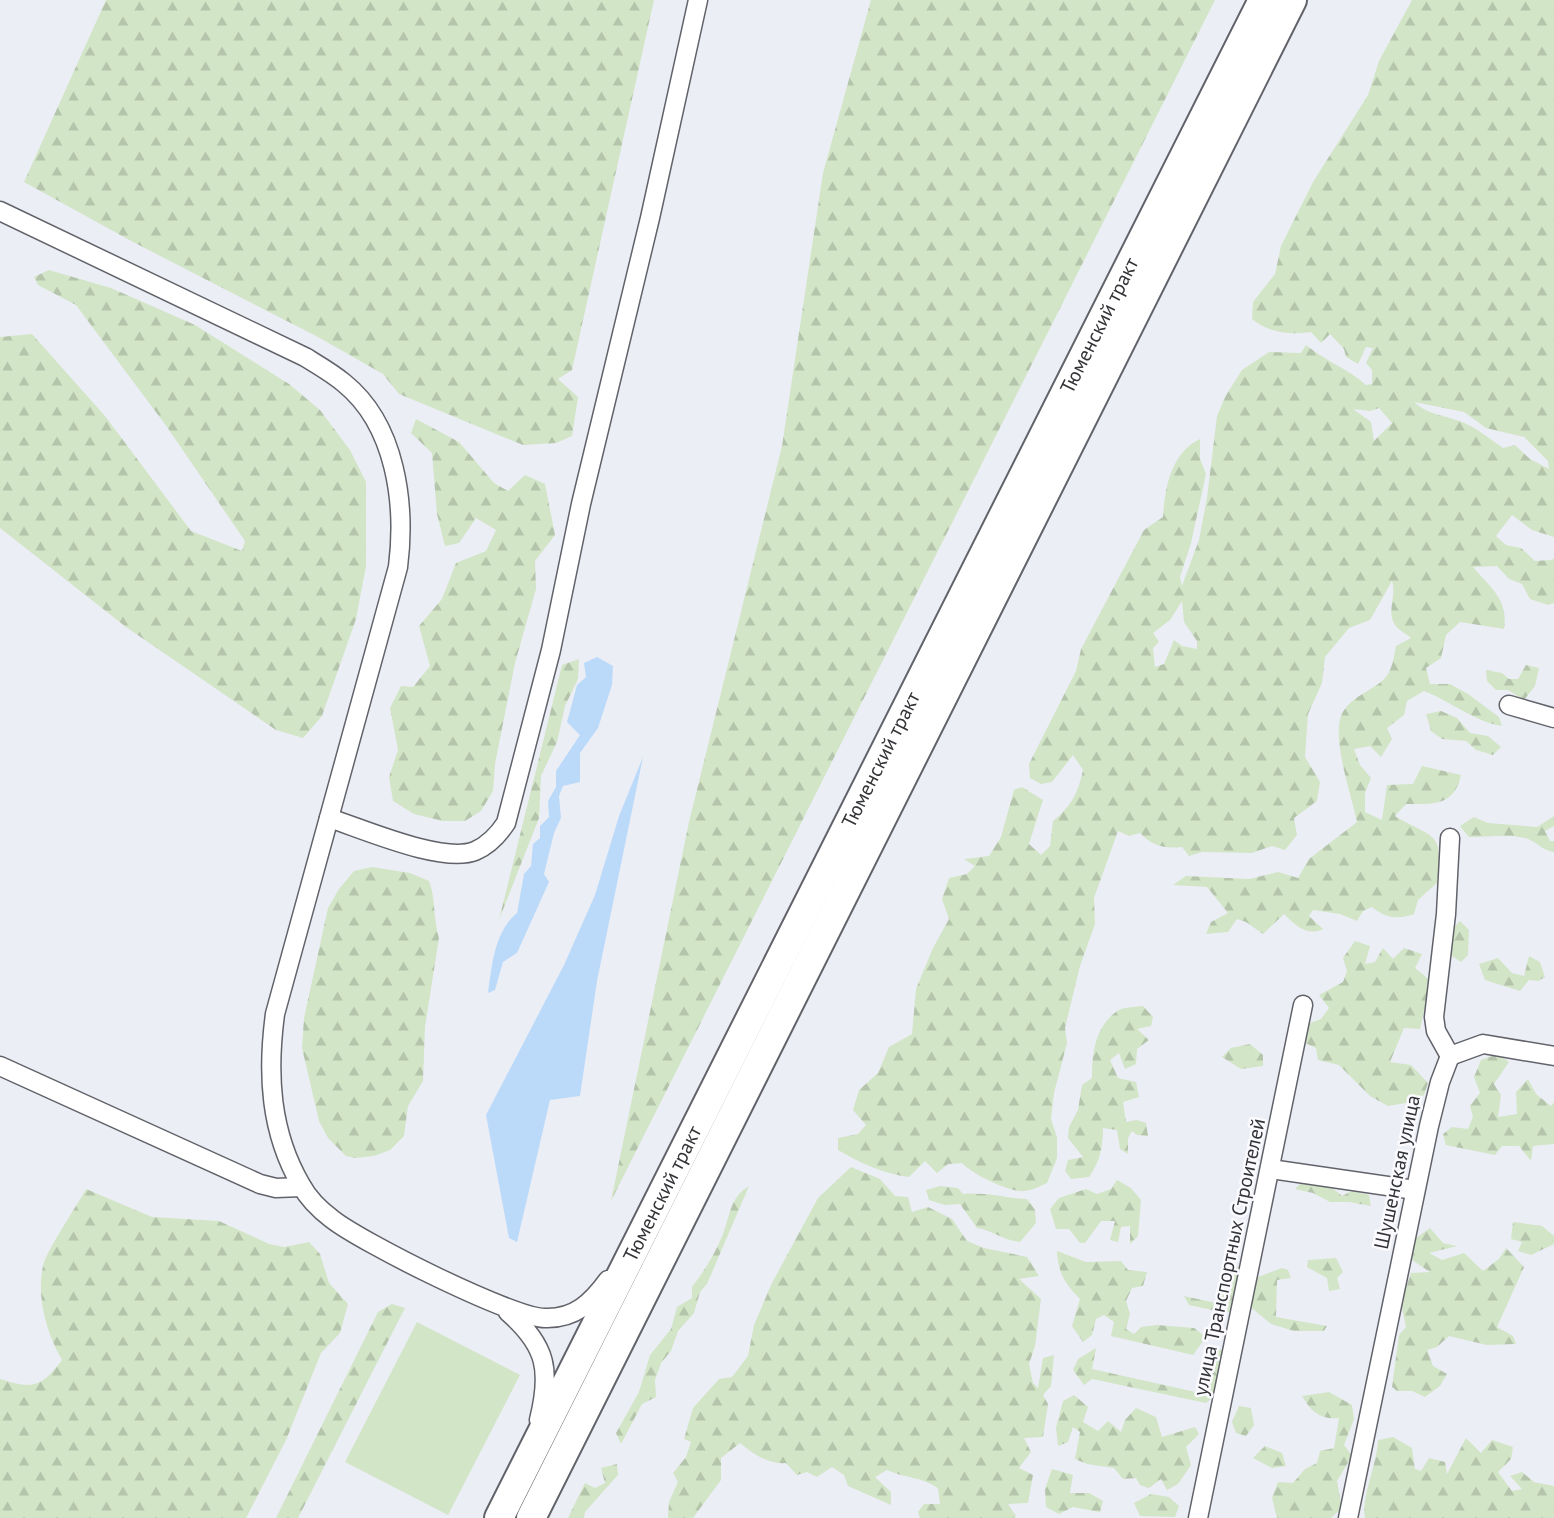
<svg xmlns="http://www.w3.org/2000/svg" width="1554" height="1518" viewBox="0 0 1554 1518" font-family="'PT Sans',sans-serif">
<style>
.grass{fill:#d2e5c6}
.forest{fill:url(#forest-firs);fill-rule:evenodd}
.water{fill:#bbdaf9}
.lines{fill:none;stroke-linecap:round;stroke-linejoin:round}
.street-casing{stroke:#62636a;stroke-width:21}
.primary-casing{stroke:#62636a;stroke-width:32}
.street{stroke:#fff;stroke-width:18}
.primary{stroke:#fff;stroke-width:28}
.labels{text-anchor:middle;stroke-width:5;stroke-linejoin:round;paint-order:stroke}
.street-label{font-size:20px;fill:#333437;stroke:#fbfbff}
</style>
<defs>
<pattern id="forest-firs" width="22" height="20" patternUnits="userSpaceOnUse" patternTransform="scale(1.5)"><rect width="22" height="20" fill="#d2e5c6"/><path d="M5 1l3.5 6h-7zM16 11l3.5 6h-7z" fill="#b5c5ab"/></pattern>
</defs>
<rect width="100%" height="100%" fill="#eceef6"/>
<polygon class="grass" points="417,1322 520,1375 448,1515 345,1462"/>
<g class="forest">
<polygon points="106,0 654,0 572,370 558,379 578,397 572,436 556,443 523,445 399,394 383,374 318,337 133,242 24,182"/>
<polygon points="871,0 1215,0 611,1201 689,822 782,446 823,173"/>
<path d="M1412 0H1554V537L1532 530 1512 515 1496 536 1506 545 1521 548 1535 561 1552 560 1554 558V603L1548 605 1530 599 1522 584 1509 579 1497 566 1473 567C1490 587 1509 600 1504 629L1460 622 1446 635 1441 658 1426 668 1430 684H1450L1468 694 1499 717 1502 726C1475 722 1450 701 1424 691L1407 701 1404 715 1387 728 1392 739 1381 757 1370 746 1354 749 1360 765 1371 778 1365 793V812L1382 820 1387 785 1413 784 1422 766 1461 775C1454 807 1432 804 1406 804L1395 816C1434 840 1444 829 1437 883L1418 900 1414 914C1398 920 1385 918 1372 907L1363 911 1357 921 1340 914 1313 910 1309 916 1323 929C1307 937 1295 925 1284 914L1263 934 1246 922 1237 919 1228 932 1206 934 1211 922 1228 913 1207 887 1173 885 1186 876 1249 879 1278 872 1298 878 1309 859 1357 822C1352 797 1332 741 1341 716 1349 697 1370 692 1383 680 1392 673 1394 656 1396 646L1411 638C1407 634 1398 630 1395 625 1386 612 1397 595 1392 581L1370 620 1349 628 1325 657 1322 683 1308 714 1305 757 1320 782 1317 801 1294 818 1297 835 1285 850 1272 846 1252 853 1202 852 1189 856 1182 847C1165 849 1152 846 1140 833L1129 836 1118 831 1094 898 1095 924 1080 966 1065 1028 1067 1043 1054 1093 1051 1119 1057 1137V1158L1047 1183C1038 1187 1029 1192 1019 1191 1004 1189 972 1174 962 1163L948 1164 937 1173 925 1161 909 1177C884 1174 860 1163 838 1150V1138L858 1134 866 1125 853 1110 859 1090 878 1073 889 1047 912 1034 916 989 933 948 949 919 942 899 949 878 967 874 975 866 964 859 989 856 1001 837 1014 790 1022 787 1043 800 1029 844 1041 855 1050 846 1053 821C1071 807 1078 793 1083 770L1073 755 1052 782 1041 784 1030 778 1029 764 1076 671 1081 649 1144 530 1163 517C1165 487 1171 453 1200 439V459L1206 474 1191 543 1180 577 1182 586 1199 540 1207 498 1217 416 1226 395 1242 370 1269 352 1301 353 1306 345C1325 361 1347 368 1366 385L1372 384V370L1366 363 1373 348 1366 347 1358 364 1346 357 1344 349 1330 334 1321 343 1311 332C1289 335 1269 333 1252 319L1253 302 1275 274 1281 246 1313 182 1368 95 1379 61ZM1414 402 1464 412 1486 428 1524 437 1548 461 1549 469 1530 459 1515 445 1503 448C1490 439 1477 428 1462 422 1444 415 1428 415 1414 402ZM1379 408 1392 423 1374 441 1371 422 1353 409 1370 411ZM1182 601 1184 622 1197 641V649L1182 646 1174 640 1164 664 1155 667 1153 648 1159 642 1153 633 1170 620Z"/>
<polygon points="49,270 111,288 195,325 289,384 320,410 350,450 366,482 366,566 356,619 322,716 303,738 276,730 126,627 0,528 0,337 32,334 105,416 191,531 242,551 245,541 167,427 76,305 38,285 34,277"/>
<polygon points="416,419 459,442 494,483 508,491 525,475 545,484 555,535 535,561 536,589 515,663 495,764 493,791 481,811 465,821 443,821 414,814 393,801 389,777 398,750 390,708 401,686 413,687 430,666 419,626 442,599 456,563 486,551 496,530 476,518 459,543 445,546 437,514 432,453 411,433"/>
<polygon points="579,659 578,679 565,706 557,742 541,776 539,818 499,920 562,665"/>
<polygon points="1526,665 1539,668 1535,686 1524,700 1508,690 1496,690 1487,681 1486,670 1502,673 1509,679 1518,679"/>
<polygon points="1441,711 1457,718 1470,733 1488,736 1501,747 1493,755 1476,750 1466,741 1442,739 1431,731 1426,714"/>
<path d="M1554 816V826L1545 831 1550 841H1554V852C1543 851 1538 843 1528 839 1511 833 1488 837 1469 837L1460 826 1474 817 1488 823 1537 827Z"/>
<path d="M372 867 410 873 429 881C436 899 433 919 439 938L425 1027 423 1081 408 1106 404 1136 390 1150 374 1156 355 1158 346 1156 328 1138 319 1121 302 1048 304 1018 328 908 339 889 354 871Z"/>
<polygon points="1460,921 1469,930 1468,955 1461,962 1449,954 1446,936"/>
<polygon points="1355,941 1370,946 1365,964 1375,962 1383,948 1393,959 1404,948 1422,954 1415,968 1431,981 1420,1029 1404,1028 1390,1062 1411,1065 1428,1083 1424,1095 1406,1103 1388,1106 1370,1096 1339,1065 1318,1060 1316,1048 1303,1042 1305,1025 1321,1019 1329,1008 1319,995 1343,982 1347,971 1343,958"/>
<polygon points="1529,956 1540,962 1545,977 1538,981 1529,980 1520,991 1485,980 1479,964 1498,958 1512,973 1524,976"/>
<path d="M1143 1006 1153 1017 1151 1026 1137 1029 1149 1040 1137 1049 1136 1064 1125 1069 1119 1053 1110 1060 1118 1078 1136 1082 1139 1097 1123 1102 1126 1122 1137 1120 1146 1123 1148 1136 1137 1135 1132 1131 1128 1138V1154L1120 1149 1117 1130 1103 1128C1103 1146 1100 1162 1089 1177L1071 1179 1065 1171 1068 1160 1083 1157 1068 1138 1069 1127 1078 1110 1082 1085 1092 1078C1092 1053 1095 1025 1119 1010 1125 1007 1136 1007 1143 1006Z"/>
<polygon points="1250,1044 1263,1055 1263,1066 1241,1069 1222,1057 1231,1048"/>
<polygon points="1498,1054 1509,1062 1494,1084 1501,1095 1498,1117 1517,1114 1516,1092 1528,1079 1536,1094 1551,1106 1554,1102 1554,1144 1533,1146 1531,1161 1519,1146 1502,1146 1495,1155 1446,1145 1443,1134 1452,1127 1468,1129 1473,1117 1470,1106 1480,1093 1474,1077 1481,1060"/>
<path d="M851 1167 880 1179 895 1196 908 1197 912 1212 928 1207 952 1219 967 1241 984 1248 1027 1257 1039 1276 1019 1279 1041 1299 1035 1346 1029 1364 1033 1383 1038 1388 1043 1358 1054 1355 1051 1386 1043 1395 1048 1404 1043 1437 1024 1438 1031 1452 1019 1468 1033 1475 1028 1503 1008 1504 1016 1516 1014 1518H920L918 1512 924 1504H940L938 1488C922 1477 904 1478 887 1470L875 1477 891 1492V1505L848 1486 844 1475 832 1467 817 1477 807 1472 797 1475 786 1463C769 1465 753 1454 740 1443L721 1458V1480L693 1518H668L669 1502 678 1482 673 1473 686 1457 691 1442 684 1439 693 1408 719 1379 732 1377 748 1356 754 1325 772 1283 818 1198Z"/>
<polygon points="1305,1179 1329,1185 1342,1196 1352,1191 1369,1195 1371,1206 1349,1202 1330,1202 1313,1193 1295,1189"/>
<polygon points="1117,1180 1131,1188 1141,1200 1138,1236 1130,1244 1130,1226 1121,1227 1118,1242 1110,1240 1115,1221 1101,1221 1085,1243 1080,1243 1069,1229 1056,1229 1050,1209 1059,1198 1086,1189 1097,1194 1111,1189"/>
<path d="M749 1186 707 1284 700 1292 694 1313 678 1331 671 1351 661 1363 655 1380 656 1397 642 1404 621 1444 616 1433 639 1392 650 1355 671 1329 677 1307 692 1298V1287C705 1270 715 1254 723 1234 730 1216 730 1197 749 1186Z"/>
<path d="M940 1186 958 1188 963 1194C988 1192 1003 1198 1027 1199L1035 1210 1036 1223 1020 1242C1002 1240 994 1231 977 1228L960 1204 945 1205 929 1200 926 1190Z"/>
<path d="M86 1189 152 1217 219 1221 269 1244 284 1247 309 1242 320 1254 329 1283 348 1304 340 1333 321 1353 286 1440 246 1518H0V1379C32 1389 41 1388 62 1360 47 1334 36 1298 43 1266 46 1251 77 1206 86 1189Z"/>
<polygon points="1513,1222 1542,1226 1554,1236 1554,1244 1531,1255 1518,1251 1522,1242 1511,1239"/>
<polygon points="1430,1228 1443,1243 1457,1246 1429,1253 1442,1260 1464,1253 1483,1271 1499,1259 1506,1248 1524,1267 1497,1327 1513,1336 1516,1344 1487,1345 1449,1336 1437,1347 1427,1350 1433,1366 1447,1374 1440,1386 1425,1397 1412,1391 1397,1391 1392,1387 1399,1335 1406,1327 1401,1303 1411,1273 1430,1272 1412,1260 1416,1238"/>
<path d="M1057 1251 1086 1262 1121 1261 1128 1270 1147 1272 1143 1286 1132 1288 1126 1301 1130 1314 1126 1329 1134 1334 1141 1327 1157 1325 1194 1328 1206 1337 1193 1355 1111 1336 1114 1322 1104 1315 1096 1319 1092 1335 1083 1342 1072 1326 1080 1299C1065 1284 1058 1273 1057 1251Z"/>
<polygon points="1336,1258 1343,1272 1337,1278 1340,1289 1329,1291 1327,1278 1307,1267 1308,1260"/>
<polygon points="1244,1264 1236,1308 1226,1313 1189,1305 1184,1296 1220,1304 1229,1270"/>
<polygon points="1282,1268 1288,1270 1291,1278 1277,1280 1276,1317 1327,1326 1324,1331 1294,1331 1271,1324 1248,1305 1255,1278"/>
<polygon points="392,1304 405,1308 298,1518 276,1518 378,1312"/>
<polygon points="1096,1348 1092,1369 1200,1393 1208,1358 1213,1350 1225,1350 1219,1392 1206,1403 1092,1379 1084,1385 1073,1370 1078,1359"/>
<path d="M1329 1392 1352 1405 1354 1419 1344 1445 1352 1456 1337 1481 1342 1508 1331 1518H1277L1272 1498 1278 1482 1293 1483 1305 1469 1317 1463 1320 1451 1334 1448 1339 1418C1321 1420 1311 1412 1302 1396Z"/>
<polygon points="1074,1395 1088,1407 1083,1422 1098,1431 1108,1421 1121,1432 1125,1420 1136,1408 1156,1417 1162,1437 1195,1427 1199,1434 1186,1447 1191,1465 1178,1484 1167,1490 1161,1479 1149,1488 1140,1485 1136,1478 1123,1479 1114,1468 1087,1464 1075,1459 1080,1432 1073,1427 1068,1442 1058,1446 1056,1428 1063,1401"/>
<polygon points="1239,1406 1251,1408 1254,1425 1246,1436 1236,1433 1232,1422"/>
<path d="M1393 1437 1412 1448 1415 1469 1421 1471 1429 1458 1445 1462 1447 1474 1466 1438 1481 1453 1492 1440 1513 1447 1511 1459 1498 1472 1512 1491 1522 1489 1510 1476 1522 1472 1534 1482 1554 1486V1518H1365C1361 1497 1377 1465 1378 1440Z"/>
<polygon points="1265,1446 1282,1453 1286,1466 1272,1468 1253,1458"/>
<polygon points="617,1464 618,1475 585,1512 584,1518 568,1518 585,1483 595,1488 605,1483 601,1468"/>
<polygon points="1052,1469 1073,1475 1070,1493 1089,1493 1103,1501 1100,1512 1073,1507 1059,1514 1046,1507 1045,1489"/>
<polygon points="1151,1494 1169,1497 1179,1506 1175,1517 1140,1516 1134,1503"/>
</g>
<g class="water">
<path d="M597 657 613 666 612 685 598 728 580 753V782L563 786 559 796 561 818 554 833 544 874 549 882 517 953 503 962 495 990 488 993C492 966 494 932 517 913L524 874 531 866 533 844 540 838V826L549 817 548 801 556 787V771L580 735 567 722 577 685 586 677 584 663Z"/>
<polygon points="643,757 597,981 580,1096 550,1100 517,1242 509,1238 486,1115 564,965 595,895 619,816"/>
</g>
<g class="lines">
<g class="street-casing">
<g id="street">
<path d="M0 211 305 357C318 365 332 373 344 383 396 425 406 504 398 567L275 1014C267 1074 270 1132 301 1185 308 1198 320 1210 332 1219 361 1242 512 1318 545 1318 575 1319 592 1302 608 1280"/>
<polyline points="1509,705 1554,718"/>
<path d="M329 818C363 829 443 864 475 851 489 845 498 835 506 823L551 650 581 504 650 218 698 0"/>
<polyline points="1450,1056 1436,1031 1434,1017 1446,914 1450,838"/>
<polyline points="1450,1056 1483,1044 1554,1056"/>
<polyline points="0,1066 260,1184 276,1188 302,1187"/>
<polyline points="1270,1169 1415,1190"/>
<path d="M508 1312C547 1346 551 1371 539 1420"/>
<polyline points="1198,1518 1303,1005"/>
<polyline points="1348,1518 1429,1126 1440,1082 1450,1056"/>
</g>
</g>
<g class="primary-casing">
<g id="primary">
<path id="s1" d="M499 1518 1263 0"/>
<polyline points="531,1518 1292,0"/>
</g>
</g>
<use href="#street" class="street"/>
<use href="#primary" class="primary"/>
</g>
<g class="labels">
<g class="street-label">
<text dy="7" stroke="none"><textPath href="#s1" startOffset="1335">Тюменский тракт</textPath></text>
<text dy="7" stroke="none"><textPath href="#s1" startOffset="849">Тюменский тракт</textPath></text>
<text transform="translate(1397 1172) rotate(-78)" y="7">Шушенская улица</text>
<text dy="7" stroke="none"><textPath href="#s1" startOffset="363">Тюменский тракт</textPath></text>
<text transform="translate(1229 1257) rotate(-78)" y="7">улица Транспортных Строителей</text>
</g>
</g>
</svg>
